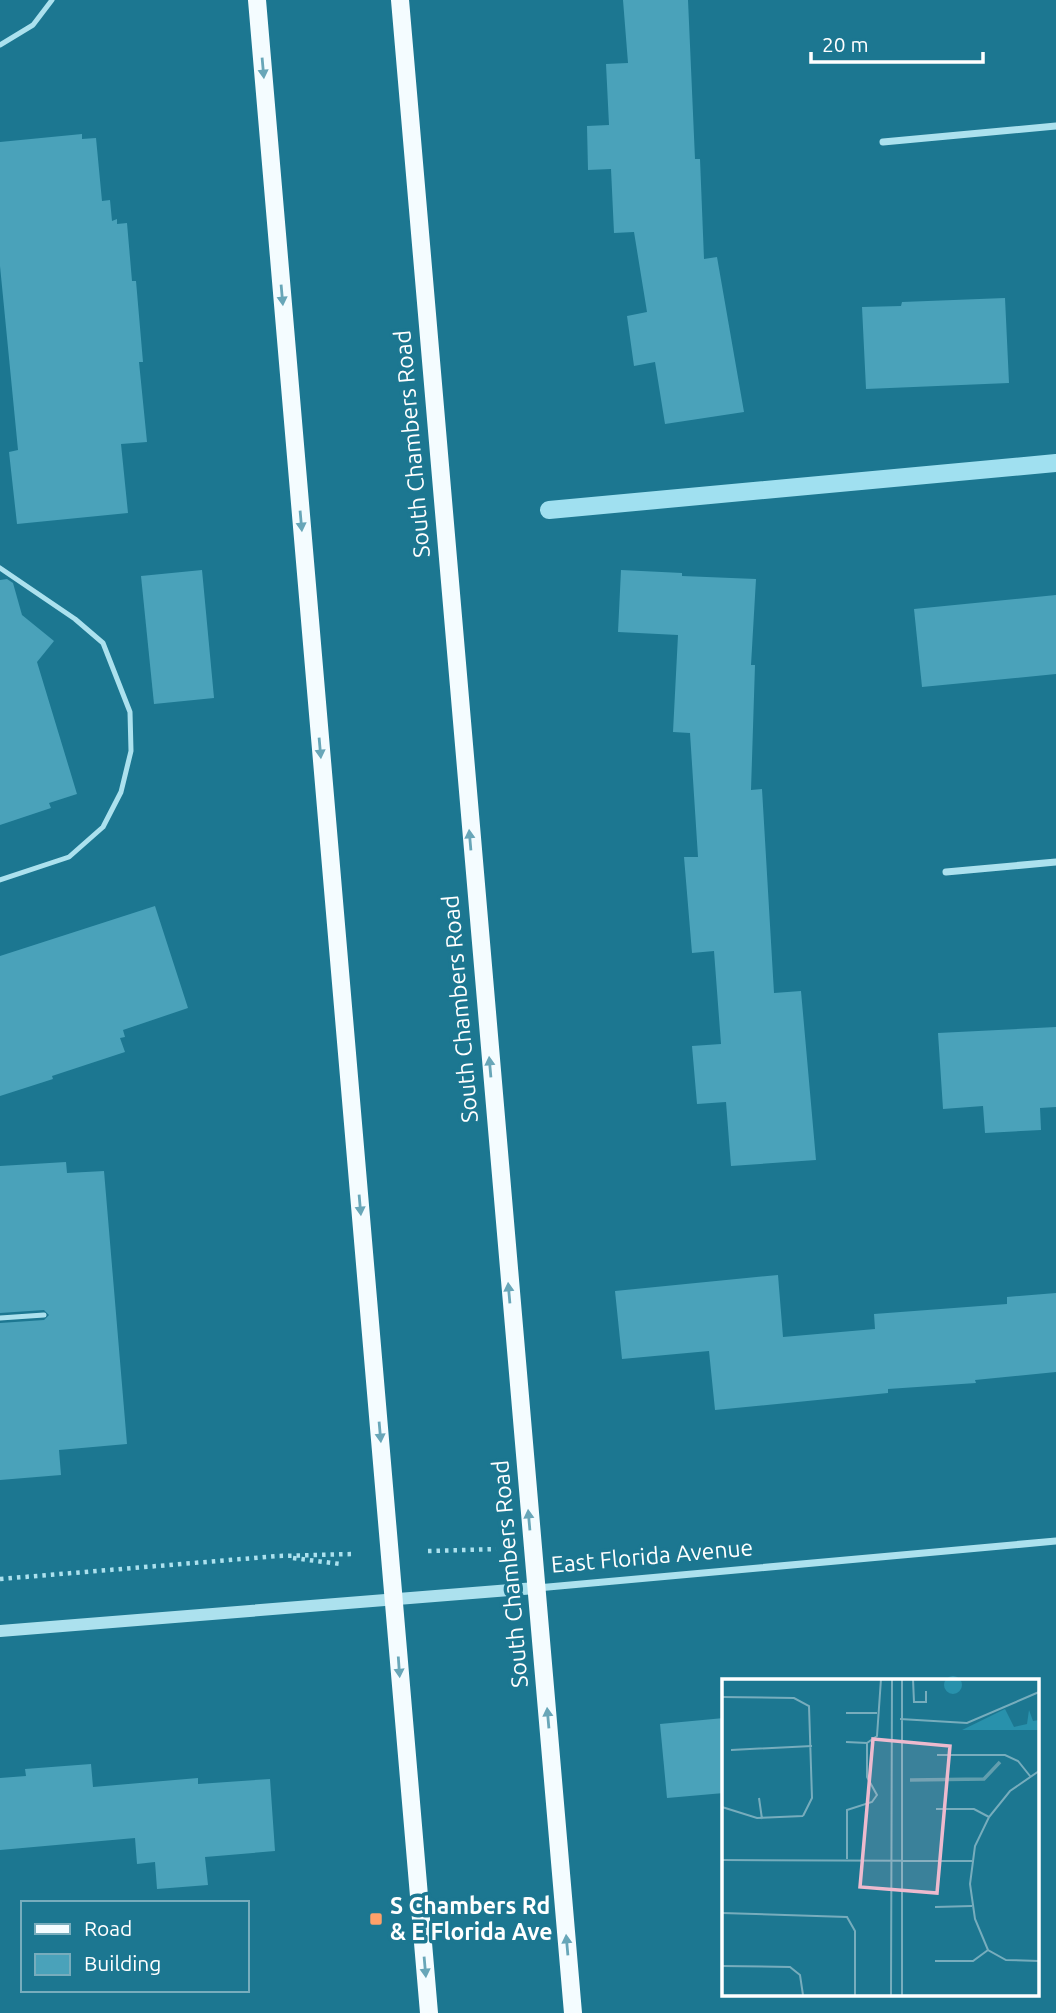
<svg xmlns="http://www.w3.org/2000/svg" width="1056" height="2013" viewBox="0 0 1056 2013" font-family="Ubuntu,sans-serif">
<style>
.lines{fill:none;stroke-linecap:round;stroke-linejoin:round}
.stream{stroke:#a0e0f0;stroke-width:18}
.building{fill:#4aa2ba}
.path{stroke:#ace1ee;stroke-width:4.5;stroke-dasharray:3.5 5;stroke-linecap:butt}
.service{stroke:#ace1ee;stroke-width:5}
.minor{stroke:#ace1ee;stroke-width:7}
.tertiary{stroke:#ace1ee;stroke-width:12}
.primary{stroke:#f4fcff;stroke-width:18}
.oneway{fill:#68a6b8}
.poi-dot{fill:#fea16a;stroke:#1c7791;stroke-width:2.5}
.labels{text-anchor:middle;stroke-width:7;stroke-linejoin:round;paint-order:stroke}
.street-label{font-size:23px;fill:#fff;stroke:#1c7791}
.poi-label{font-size:23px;font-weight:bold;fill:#fff;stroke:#1c7791;text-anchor:start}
.inset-river{fill:none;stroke:#629eae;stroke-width:3.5}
.inset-road{fill:none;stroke:#77adbd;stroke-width:2}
.view{fill:#edbace;fill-opacity:0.15;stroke:#edbace;stroke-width:3.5}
.inset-edge{fill:none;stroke:#fff;stroke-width:3.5}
</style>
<rect width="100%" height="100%" fill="#1c7791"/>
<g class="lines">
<polyline class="stream" points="549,510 1056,463"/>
</g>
<g class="building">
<polygon points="623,0 688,0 695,159 700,159 704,259 717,257 744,412 665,424 655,362 634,366 627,316 647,312 634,232 614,233 611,169 588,170 587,126 609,125 606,64 628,63"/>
<polygon points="82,134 82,139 96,138 102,201 110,200 112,221 117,219 117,224 127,223 132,281 136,281 143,362 139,362 147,442 121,444 128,513 17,524 9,452 18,450 0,266 0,142"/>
<polygon points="1005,298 1009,383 866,389 862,307 901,306 902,302"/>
<polygon points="202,570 214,698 154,704 141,576"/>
<polygon points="621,570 682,573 682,576 756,579 751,665 755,665 751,790 762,789 774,993 801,991 816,1160 731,1166 726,1102 697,1104 692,1046 721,1044 714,951 692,953 684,857 698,857 690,733 673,732 678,635 618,632"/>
<polygon points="7,579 13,583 22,615 54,641 37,662 77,794 49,803 51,808 0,825 0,580"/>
<polygon points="1056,595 1056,674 922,687 914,609"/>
<polygon points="155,906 188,1008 123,1030 125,1037 120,1038 125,1052 52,1076 53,1079 0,1096 0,956"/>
<polygon points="1056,1027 1056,1107 1040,1108 1041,1130 985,1133 983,1106 943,1109 938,1033"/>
<polygon points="66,1162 67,1173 104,1171 127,1444 59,1450 61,1475 0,1480 0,1323 44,1320 49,1315 44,1310 0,1313 0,1166"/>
<polygon points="778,1275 783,1337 875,1329 874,1314 1007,1304 1007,1297 1056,1293 1056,1372 975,1380 976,1383 888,1389 888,1393 715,1410 709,1351 622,1359 615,1291"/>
<polygon points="724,1718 724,1793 667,1798 660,1724"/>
<polygon points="91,1764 93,1787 198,1778 198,1784 270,1779 275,1851 205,1857 208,1885 157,1889 155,1862 137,1864 135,1838 0,1850 0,1778 26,1776 25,1769"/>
</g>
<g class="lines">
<g class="path">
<polyline points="428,1551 496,1549"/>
<polyline points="293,1558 340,1564"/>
<polyline points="0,1579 278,1556 353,1554"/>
</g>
<g class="service">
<polyline points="0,45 33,25 52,0"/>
<polyline points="0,568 75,619 103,643 130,712 131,751 121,792 103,827 69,857 0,880"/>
<polyline points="0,1318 44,1315"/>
</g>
<g class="minor">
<polyline points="883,142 1056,126"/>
<polyline points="946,872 1056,862"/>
<polyline points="537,1588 1056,1541"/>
</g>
<polyline class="tertiary" points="0,1631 535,1588"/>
<g class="primary">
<polyline points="257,0 429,2013"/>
<polyline points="400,0 573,2013"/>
</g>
</g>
<defs><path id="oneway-solid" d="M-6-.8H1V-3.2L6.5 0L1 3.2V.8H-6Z" transform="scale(1.75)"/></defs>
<g class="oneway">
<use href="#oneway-solid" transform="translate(263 68) rotate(85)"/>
<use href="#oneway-solid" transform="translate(282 295) rotate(85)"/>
<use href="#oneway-solid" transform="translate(301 521) rotate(85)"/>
<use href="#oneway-solid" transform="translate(320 748) rotate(85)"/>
<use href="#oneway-solid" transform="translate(470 840) rotate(-95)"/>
<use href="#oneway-solid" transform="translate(490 1067) rotate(-95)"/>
<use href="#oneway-solid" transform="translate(360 1205) rotate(85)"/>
<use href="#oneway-solid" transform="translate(509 1293) rotate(-95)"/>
<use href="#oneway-solid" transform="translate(380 1432) rotate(85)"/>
<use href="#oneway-solid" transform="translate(529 1520) rotate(-95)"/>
<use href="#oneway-solid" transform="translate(399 1667) rotate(86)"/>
<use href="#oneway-solid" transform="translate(548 1718) rotate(-95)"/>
<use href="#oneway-solid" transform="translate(567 1945) rotate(-95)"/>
<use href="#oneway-solid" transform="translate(425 1967) rotate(85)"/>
</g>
<rect class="poi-dot" x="369" y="1912" width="14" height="14" rx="3.5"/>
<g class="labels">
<g class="street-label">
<text transform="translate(412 444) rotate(-95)" y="8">South Chambers Road</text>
<text transform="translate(460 1009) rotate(-95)" y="8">South Chambers Road</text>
<text transform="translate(652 1556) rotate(-5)" y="8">East Florida Avenue</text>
<text transform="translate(510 1574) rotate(-95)" y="8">South Chambers Road</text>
</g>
<g class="poi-label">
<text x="390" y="1914">S Chambers Rd<tspan x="390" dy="26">&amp; E Florida Ave</tspan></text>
</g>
</g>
<g transform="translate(722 1679)">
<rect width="317" height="317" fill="#1c7791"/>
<path d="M222 6a9 9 0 1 1 18 0a9 9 0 1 1-18 0ZM283 30 292 48 305 45 307 31 311 42 317 41V51H240Z" fill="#2891ac"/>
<path class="inset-river" d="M188 101 262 100 278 83"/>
<path class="inset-road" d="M191 0 192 23H204V12M0 18 72 19 87 27 90 119 81 137M124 34H155M178 40 245 44 317 13M124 63 145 64M9 71 90 67M215 76H283L296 82 308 97M317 92 288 112 267 138 253 167 248 205 253 240 266 271 284 281 317 282M37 119 40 140M0 128 35 139 81 137M214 130H252L267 138M125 180V131L150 123 155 116 145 98V64L155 57 159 0M0 181 250 182M213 228 250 227M0 234 125 238 133 252V316M213 282H251L266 271M0 287 68 288 78 296 81 316M169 316 170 0M180 316V0"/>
<path class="view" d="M151 60 228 67 215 214 138 208Z"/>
<rect width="317" height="317" class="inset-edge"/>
</g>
<rect x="21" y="1901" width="228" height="91" fill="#1c7791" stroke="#77adbd" stroke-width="2"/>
<rect x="35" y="1924" width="35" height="10" fill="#f4fcff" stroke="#77adbd" stroke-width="2"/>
<text x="84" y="1936" font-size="21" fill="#ffffff">Road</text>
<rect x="35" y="1954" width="35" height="21" fill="#4aa2ba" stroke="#77adbd" stroke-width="2"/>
<text x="84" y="1971" font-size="21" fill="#ffffff">Building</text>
<path d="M811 52v10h172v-10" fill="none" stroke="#ffffff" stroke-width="3.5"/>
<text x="822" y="52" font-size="21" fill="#ffffff" stroke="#1c7791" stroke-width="5" paint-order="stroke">20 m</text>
</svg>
